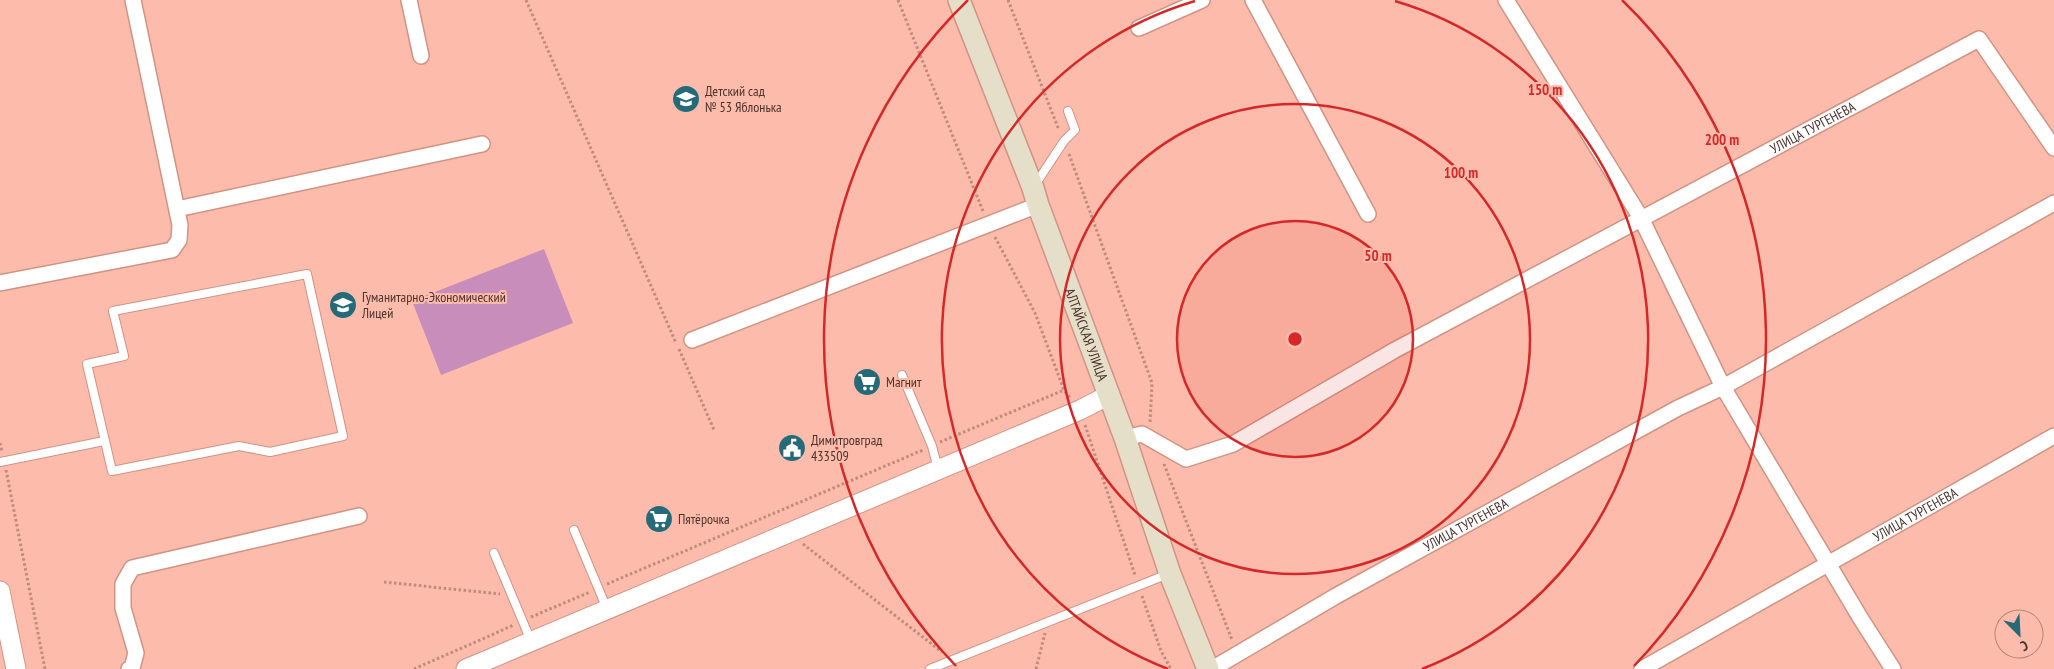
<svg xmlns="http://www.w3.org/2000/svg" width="2054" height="669" viewBox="0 0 2054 669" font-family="'PT Sans Narrow',sans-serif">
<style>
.green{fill:#c98dbb}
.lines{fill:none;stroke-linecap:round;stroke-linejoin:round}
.service-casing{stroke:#d19383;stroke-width:10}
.minor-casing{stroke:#d19383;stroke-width:18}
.tertiary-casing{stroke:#d19383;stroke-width:21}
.secondary-casing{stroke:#d19383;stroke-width:24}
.path{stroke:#be8b7d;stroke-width:3;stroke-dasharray:2.5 2.5;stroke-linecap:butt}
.service{stroke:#fff;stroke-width:8}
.minor{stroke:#fff;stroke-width:15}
.tertiary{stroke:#fff;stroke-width:19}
.secondary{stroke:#e5dfc9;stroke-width:21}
.ring{fill:none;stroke:#d62828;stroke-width:2.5}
.labels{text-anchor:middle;stroke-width:4;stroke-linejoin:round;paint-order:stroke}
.poi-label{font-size:14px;fill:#4c332c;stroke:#fdbcab;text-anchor:start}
.street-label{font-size:14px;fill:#4c332c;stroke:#fdbcab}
.centre{fill:#d62828;stroke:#fdbcab;stroke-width:2.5}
.ring-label{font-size:15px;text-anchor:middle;font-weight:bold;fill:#d62828;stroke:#fdbcab;stroke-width:4;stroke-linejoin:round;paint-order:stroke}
</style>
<rect width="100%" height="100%" fill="#fdbcab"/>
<polygon class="green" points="544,249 573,323 441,375 412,301"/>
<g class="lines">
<g class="service-casing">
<g id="service">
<polyline points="1035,185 1064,141 1075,130 1068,111"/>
<polygon points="307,274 343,436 270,452 239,446 112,471 87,364 124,356 113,311"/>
<polyline points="902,375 932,446 938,469"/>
<polyline points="0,462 104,441"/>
<polyline points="574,530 607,609"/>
<polyline points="494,553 531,641"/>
<polyline points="930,669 1168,574"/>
</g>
</g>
<g class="minor-casing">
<g id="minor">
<polyline points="409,0 421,56"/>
<polyline points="1253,0 1368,214"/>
<polyline points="1506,0 1641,218 1723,387 1861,619 1893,669"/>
<polyline points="1139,28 1202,0"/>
<polyline points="177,209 482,144"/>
<polyline points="0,283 172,250 179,240 180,225 133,0"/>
<polyline points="692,340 1038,205"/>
<path id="s1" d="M1125 438 1142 434 1186 459 1233 444 1395 350 1979 39 2054 148"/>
<polyline points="129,669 132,668 136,653 123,608 123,584 132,568 359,516"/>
<path id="s2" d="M1212 669 1336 596 1678 408 1723 387 2054 203"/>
<path id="s3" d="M1642 669 2054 436"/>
</g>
</g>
<g class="tertiary-casing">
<g id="tertiary">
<polyline points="0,591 16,669"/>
<polyline points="466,669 1080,410 1109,395"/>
</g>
</g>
<g class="secondary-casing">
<g id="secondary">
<path id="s4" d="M959 0 1033 188 1038 205 1125 438 1170 574 1208 669"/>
</g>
</g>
<g class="path">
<polyline points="526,0 676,343"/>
<polyline points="898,0 983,211"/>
<polyline points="1008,0 1059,130"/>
<polyline points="1069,154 1152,383 1150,423"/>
<polyline points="995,237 1035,313 1064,390 1070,398"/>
<polyline points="679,349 714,430"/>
<polyline points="1085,425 1135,575"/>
<polyline points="940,442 1064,390"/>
<polyline points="0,443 2,452"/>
<polyline points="1164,464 1232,640"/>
<polyline points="6,470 45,669"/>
<polyline points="803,544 942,652"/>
<polyline points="384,582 500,594"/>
<polyline points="607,584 923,450"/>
<polyline points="1142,596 1161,651 1171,669"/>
<polyline points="531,617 590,592"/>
<polyline points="414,669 514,625"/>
<polyline points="1036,669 1045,633"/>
</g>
<use href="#service" class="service"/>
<use href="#minor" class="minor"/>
<use href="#tertiary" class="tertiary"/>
<use href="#secondary" class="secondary"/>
</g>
<circle cx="1295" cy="339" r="118" fill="#d62828" fill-opacity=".12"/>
<g class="ring">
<circle cx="1295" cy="339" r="118"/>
<circle cx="1295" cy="339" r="235"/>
<path d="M1168 669A353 353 0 0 1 1195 1M1395 1A353 353 0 0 1 1422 669"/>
<path d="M956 666A471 471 0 0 1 968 0M1622 0A471 471 0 0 1 1634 666"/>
</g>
<defs>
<g id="school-disc" transform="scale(1.4375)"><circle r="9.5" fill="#246a79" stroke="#fdbcab"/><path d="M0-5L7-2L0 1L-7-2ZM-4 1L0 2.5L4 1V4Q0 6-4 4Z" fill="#fff"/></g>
<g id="supermarket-disc" transform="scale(1.4375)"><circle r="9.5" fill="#246a79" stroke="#fdbcab"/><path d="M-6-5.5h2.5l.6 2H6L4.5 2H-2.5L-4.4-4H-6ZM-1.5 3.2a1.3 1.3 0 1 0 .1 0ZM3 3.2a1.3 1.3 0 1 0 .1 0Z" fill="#fff"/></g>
<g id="civic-disc" transform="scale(1.4375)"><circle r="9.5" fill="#246a79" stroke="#fdbcab"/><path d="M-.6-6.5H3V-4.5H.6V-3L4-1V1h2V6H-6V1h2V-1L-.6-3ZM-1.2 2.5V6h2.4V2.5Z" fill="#fff"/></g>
</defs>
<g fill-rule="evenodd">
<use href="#school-disc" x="686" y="99"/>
<use href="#school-disc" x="343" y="305"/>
<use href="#supermarket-disc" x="867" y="382"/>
<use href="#civic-disc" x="792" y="448"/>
<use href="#supermarket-disc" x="659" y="519"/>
</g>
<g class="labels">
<g class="poi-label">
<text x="705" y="96">Детский сад<tspan x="705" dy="16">№ 53 Яблонька</tspan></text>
<text x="362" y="302">Гуманитарно-Экономический<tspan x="362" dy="16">Лицей</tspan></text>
<text x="886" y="387">Магнит</text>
<text x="811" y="445">Димитровград<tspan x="811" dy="16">433509</tspan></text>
<text x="678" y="524">Пятёрочка</text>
</g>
<g class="street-label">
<text dy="5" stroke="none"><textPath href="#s1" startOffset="778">УЛИЦА ТУРГЕНЕВА</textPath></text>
<text dy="5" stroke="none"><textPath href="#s4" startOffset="358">АЛТАЙСКАЯ УЛИЦА</textPath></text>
<text dy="5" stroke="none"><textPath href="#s3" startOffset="314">УЛИЦА ТУРГЕНЕВА</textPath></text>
<text dy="5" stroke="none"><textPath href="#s2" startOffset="292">УЛИЦА ТУРГЕНЕВА</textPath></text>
</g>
</g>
<circle cx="1295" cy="339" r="8" class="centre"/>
<g class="ring-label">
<text x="1545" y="95">150 m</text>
<text x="1722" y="145">200 m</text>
<text x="1461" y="178">100 m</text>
<text x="1378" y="261">50 m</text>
</g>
<g transform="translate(2019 634) rotate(156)"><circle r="24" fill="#fdbcab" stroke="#b68578"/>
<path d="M0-4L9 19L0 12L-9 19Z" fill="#246a79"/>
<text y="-8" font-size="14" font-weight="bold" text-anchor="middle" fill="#4c332c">С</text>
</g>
</svg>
